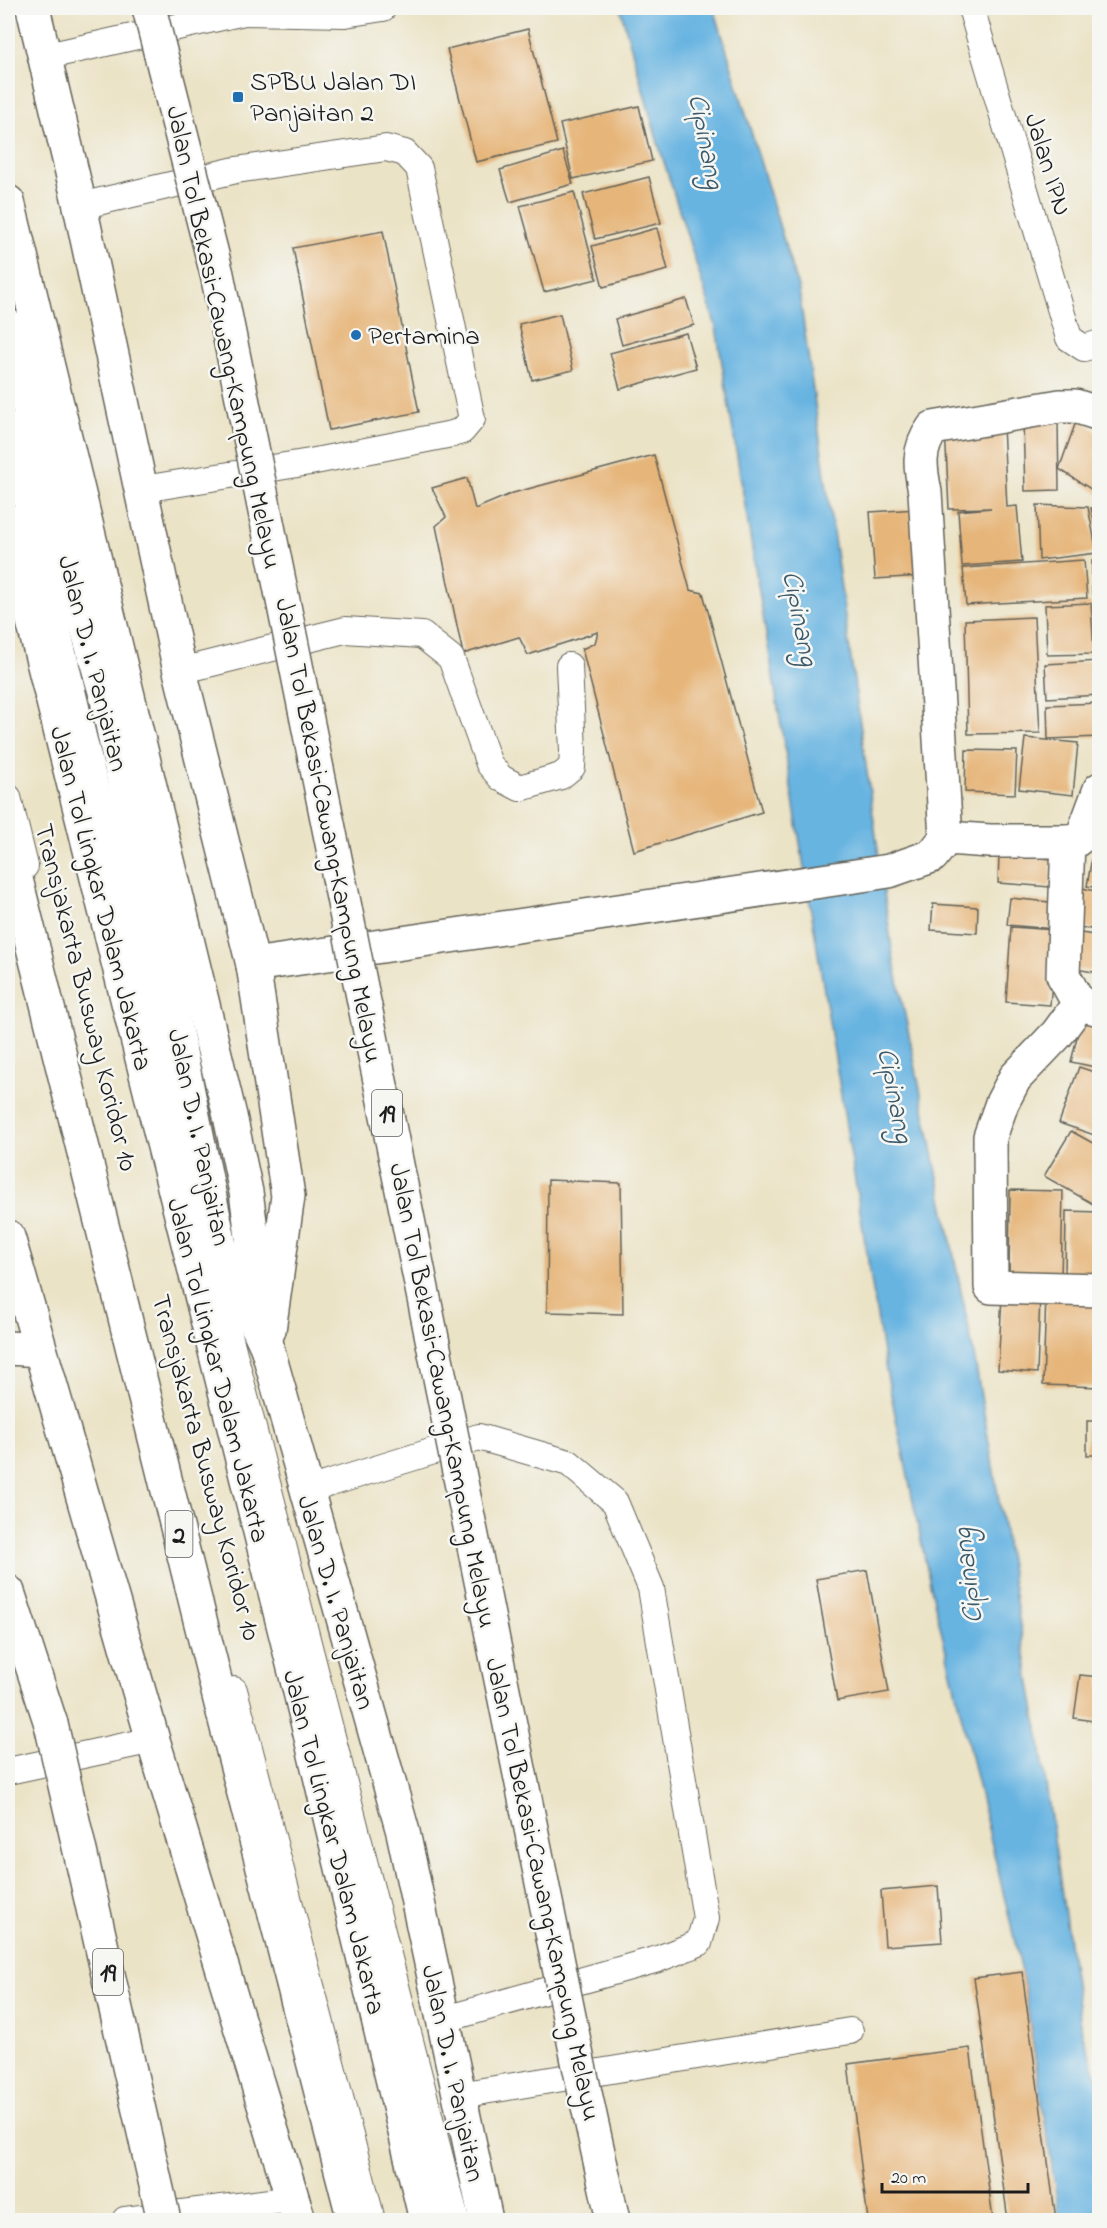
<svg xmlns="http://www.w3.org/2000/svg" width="1107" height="2228" viewBox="0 0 1107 2228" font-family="'Indie Flower',sans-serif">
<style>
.water{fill:#68b4e1;stroke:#42687e;stroke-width:1.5}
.building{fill:#e6b579}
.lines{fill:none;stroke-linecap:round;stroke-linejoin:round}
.service-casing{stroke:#646258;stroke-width:28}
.minor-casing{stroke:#646258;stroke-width:36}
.tertiary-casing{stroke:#646258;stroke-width:36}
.trunk-casing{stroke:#646258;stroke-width:36}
.motorway-casing{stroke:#646258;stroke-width:36}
.service{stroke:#fff;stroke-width:26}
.minor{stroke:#fff;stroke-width:33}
.tertiary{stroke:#fff;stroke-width:33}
.trunk{stroke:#fff;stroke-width:33}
.motorway{stroke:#fff;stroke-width:33}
.motorway-bridge-casing{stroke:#646258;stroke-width:36;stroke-linecap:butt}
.motorway-bridge{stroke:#fff;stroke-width:33}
.poi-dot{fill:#1f6fb2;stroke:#f6f6f2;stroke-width:2}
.labels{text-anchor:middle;stroke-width:5;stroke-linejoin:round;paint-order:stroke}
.shield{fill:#f6f6f2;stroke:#5d5d5c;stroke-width:1.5}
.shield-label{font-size:26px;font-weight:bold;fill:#1c1c1c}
.poi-label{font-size:27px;fill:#1c1c1c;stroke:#f6f6f2;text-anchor:start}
.street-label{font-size:27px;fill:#1c1c1c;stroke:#f6f6f2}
.water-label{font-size:28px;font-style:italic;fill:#3a596b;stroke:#f6f6f2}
</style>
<rect width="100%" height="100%" fill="#f6f6f2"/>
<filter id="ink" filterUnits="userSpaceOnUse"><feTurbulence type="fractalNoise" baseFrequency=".0167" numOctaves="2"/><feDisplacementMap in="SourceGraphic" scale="12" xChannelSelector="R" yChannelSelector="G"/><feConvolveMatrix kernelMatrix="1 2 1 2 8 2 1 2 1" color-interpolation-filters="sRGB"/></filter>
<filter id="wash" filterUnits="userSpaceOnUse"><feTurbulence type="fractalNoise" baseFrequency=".008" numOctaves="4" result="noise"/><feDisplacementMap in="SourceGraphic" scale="24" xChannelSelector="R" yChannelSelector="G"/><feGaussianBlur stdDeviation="1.35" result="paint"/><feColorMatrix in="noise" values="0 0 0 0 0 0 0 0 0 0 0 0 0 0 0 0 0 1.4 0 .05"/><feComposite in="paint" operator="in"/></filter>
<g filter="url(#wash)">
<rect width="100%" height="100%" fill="#ebe3c6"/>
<polygon class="water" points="620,8 714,8 799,291 893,956 974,1355 1039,1736 1082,2032 1099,2083 1099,2220 1060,2220 1022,1972 929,1579 885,1365 716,327 658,143"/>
<g id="blocks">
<g class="building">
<polygon points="528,29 557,143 476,162 447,49"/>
<polygon points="639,106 652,161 573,179 560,124"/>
<polygon points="563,151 573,184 510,202 500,170"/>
<polygon points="649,177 661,223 595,239 583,194"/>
<polygon points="574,192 597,279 544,292 520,206"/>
<polygon points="657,228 668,270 603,287 592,246"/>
<polygon points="383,231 419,412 329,430 293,248"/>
<polygon points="686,299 694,325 622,345 615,319"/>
<polygon points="560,314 573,370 532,380 519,324"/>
<polygon points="686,333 696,368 620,389 610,353"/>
<polygon points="1078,416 1100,434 1100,495 1059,469"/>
<polygon points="1058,421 1059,490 1025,491 1023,422"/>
<polygon points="1003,426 1007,507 1017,506 1022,562 962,566 958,511 991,508 949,509 945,428"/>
<polygon points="654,455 690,590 703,593 762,812 634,851 582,649 595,643 598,632 528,655 519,637 463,654 436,526 446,517 432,488 467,478 475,509 513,493"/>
<polygon points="1037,505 1088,507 1097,553 1039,560"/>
<polygon points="1100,506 1100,539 1099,539 1091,508"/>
<polygon points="917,509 922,576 875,579 870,512"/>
<polygon points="1084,560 1087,598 966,605 963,568"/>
<rect x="1092" y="560" width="8" height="34"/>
<polygon points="1091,603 1094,654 1047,655 1045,605"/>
<polygon points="1034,617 1040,733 968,734 965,620"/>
<polygon points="1100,661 1100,695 1047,698 1045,664"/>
<polygon points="1100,703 1100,737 1048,739 1047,705"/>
<polygon points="1025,738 1078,743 1073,795 1019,789"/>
<polygon points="966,750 1017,751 1015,794 965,792"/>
<polygon points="1093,851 1100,852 1100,888 1087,886"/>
<polygon points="999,855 1052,859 1050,887 998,883"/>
<polygon points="1082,888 1100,892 1100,931 1075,926"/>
<polygon points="1010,898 1059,903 1056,929 1007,925"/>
<polygon points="933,904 978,907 977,933 931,930"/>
<polygon points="1011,927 1056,930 1050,1005 1006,1002"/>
<polygon points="1081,933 1100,936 1100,973 1075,969"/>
<polygon points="1083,1012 1100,1015 1100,1068 1071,1062"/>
<polygon points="1079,1067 1100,1074 1100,1137 1059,1123"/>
<polygon points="1071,1131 1100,1147 1100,1208 1044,1176"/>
<polygon points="548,1180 621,1183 623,1314 547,1312"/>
<polygon points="1010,1190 1063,1191 1061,1279 1009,1278"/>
<polygon points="1066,1211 1099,1212 1097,1278 1065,1277"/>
<polygon points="1046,1294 1100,1295 1100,1387 1043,1385"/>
<polygon points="1002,1296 1040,1297 1037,1373 998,1370"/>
<rect x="1087" y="1421" width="13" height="34"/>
<polygon points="867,1570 889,1692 837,1701 816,1579"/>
<polygon points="1080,1675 1100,1677 1100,1722 1074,1718"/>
<polygon points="938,1886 942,1942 885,1946 881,1891"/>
<polygon points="1022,1972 1056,2220 1008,2220 974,1978"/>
<polygon points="970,2048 993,2220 868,2220 848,2064"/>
</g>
</g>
</g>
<g filter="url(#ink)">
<use href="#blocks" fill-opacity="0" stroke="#646258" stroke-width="1.5"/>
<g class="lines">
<g class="service-casing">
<g id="service">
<polyline points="243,8 244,12 345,14 383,8"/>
<polyline points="971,8 1069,338 1084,348 1100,343"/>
<polyline points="43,57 244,12"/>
<polyline points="80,206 236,170 386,148 405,153 419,168 472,419 462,431 452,434 310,462 143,489"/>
<polyline points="8,425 194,1197"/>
<polyline points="180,671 345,630 422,635 451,658 489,764 501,778 520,788 561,776 572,767 573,751 569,666"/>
<polyline points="8,797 25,866"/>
<polyline points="203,1233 456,2220"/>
<polyline points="305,1491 479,1437 569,1463 615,1502 651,1588 706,1918 699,1943 658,1959 442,2020"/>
<polyline points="234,1690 372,2220"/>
<polyline points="8,1771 153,1740"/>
<polyline points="459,2095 850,2031"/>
<polyline points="125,2220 293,2199"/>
</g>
</g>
<g class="minor-casing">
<g id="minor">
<polyline points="946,838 990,841 1075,841 1083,835 1100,789"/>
<polyline points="1068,841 1063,975 1079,1004"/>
<path d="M253 965 889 871 932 856 946 838 925 492C920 467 917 450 933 428L1060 406H1075L1100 414"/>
<polyline points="1100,1009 1079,1004 1057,1034 1015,1078 1002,1103 990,1137 991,1287 1100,1290"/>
<polyline points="8,1348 40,1350"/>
</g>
</g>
<g class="tertiary-casing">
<polyline id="tertiary" points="33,8 80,206 180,671 253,965 288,1196 269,1330"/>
</g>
<g class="trunk-casing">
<g id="trunk">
<polyline points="8,326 60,533 106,695 220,1246 267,1347 403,1832 486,2220"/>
<polyline points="8,1237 153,1740 299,2220"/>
</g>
</g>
<g class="motorway-casing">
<g id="motorway">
<polyline points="8,202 230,1116 246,1192 267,1347"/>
<polyline points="8,521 301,1696 426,2220"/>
<polyline points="8,847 224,1716 354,2220"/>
<polyline points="8,1592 51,1724"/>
</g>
</g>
<use href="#service" class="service"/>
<use href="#minor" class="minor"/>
<use href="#tertiary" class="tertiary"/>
<use href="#trunk" class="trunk"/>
<use href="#motorway" class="motorway"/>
<g class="motorway-bridge-casing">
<g id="motorway-bridge">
<polyline points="149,8 217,274 578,2061 613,2220"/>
<polyline points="51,1724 164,2220"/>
</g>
</g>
<use href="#motorway-bridge" class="motorway-bridge"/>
</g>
</g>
<g class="poi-dot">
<rect x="232" y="91" width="12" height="12" rx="3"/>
<circle cx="356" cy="335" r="6"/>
</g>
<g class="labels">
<g class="shield">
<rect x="372" y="1090" width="30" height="46" rx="4.5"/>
<rect x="165.5" y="1511" width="27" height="46" rx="4.5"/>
<rect x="93" y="1949" width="30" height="46" rx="4.5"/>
</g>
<g class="shield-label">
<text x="387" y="1122">19</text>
<text x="179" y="1543">2</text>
<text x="108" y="1981">19</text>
</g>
<g class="poi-label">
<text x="250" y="90">SPBU Jalan DI<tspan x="250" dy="31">Panjaitan 2</tspan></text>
<text x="368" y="344">Pertamina</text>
</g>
<g class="street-label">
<text transform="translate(1049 164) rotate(73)" y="9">Jalan IPN</text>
<text transform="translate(225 337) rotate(78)" y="9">Jalan Tol Bekasi–Cawang–Kampung Melayu</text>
<text transform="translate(94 663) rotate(76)" y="9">Jalan D. I. Panjaitan</text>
<text transform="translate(330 830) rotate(79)" y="9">Jalan Tol Bekasi–Cawang–Kampung Melayu</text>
<text transform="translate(102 898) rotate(76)" y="9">Jalan Tol Lingkar Dalam Jakarta</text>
<text transform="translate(87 997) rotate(76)" y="9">Transjakarta Busway Koridor 10</text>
<text transform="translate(200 1137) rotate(78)" y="9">Jalan D. I. Panjaitan</text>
<text transform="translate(219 1370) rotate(76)" y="9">Jalan Tol Lingkar Dalam Jakarta</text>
<text transform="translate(444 1395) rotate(79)" y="9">Jalan Tol Bekasi–Cawang–Kampung Melayu</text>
<text transform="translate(207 1467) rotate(75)" y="9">Transjakarta Busway Koridor 10</text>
<text transform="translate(337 1602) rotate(74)" y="9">Jalan D. I. Panjaitan</text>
<text transform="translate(335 1842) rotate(76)" y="9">Jalan Tol Lingkar Dalam Jakarta</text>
<text transform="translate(544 1889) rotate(78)" y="9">Jalan Tol Bekasi–Cawang–Kampung Melayu</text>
<text transform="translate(454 2073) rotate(78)" y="9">Jalan D. I. Panjaitan</text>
</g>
<g class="water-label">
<text transform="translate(708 141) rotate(79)" y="10">Cipinang</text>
<text transform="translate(802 618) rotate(79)" y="10">Cipinang</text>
<text transform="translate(897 1095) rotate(79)" y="10">Cipinang</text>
<text transform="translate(966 1576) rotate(-97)" y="10">Cipinang</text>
</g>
</g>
<rect width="1107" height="2228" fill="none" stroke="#f6f6f2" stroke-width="30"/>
<path d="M882 2183v9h146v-9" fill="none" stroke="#1c1c1c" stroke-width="3"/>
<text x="891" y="2183" font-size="18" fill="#1c1c1c" stroke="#f6f6f2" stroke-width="4.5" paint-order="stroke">20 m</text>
</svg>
